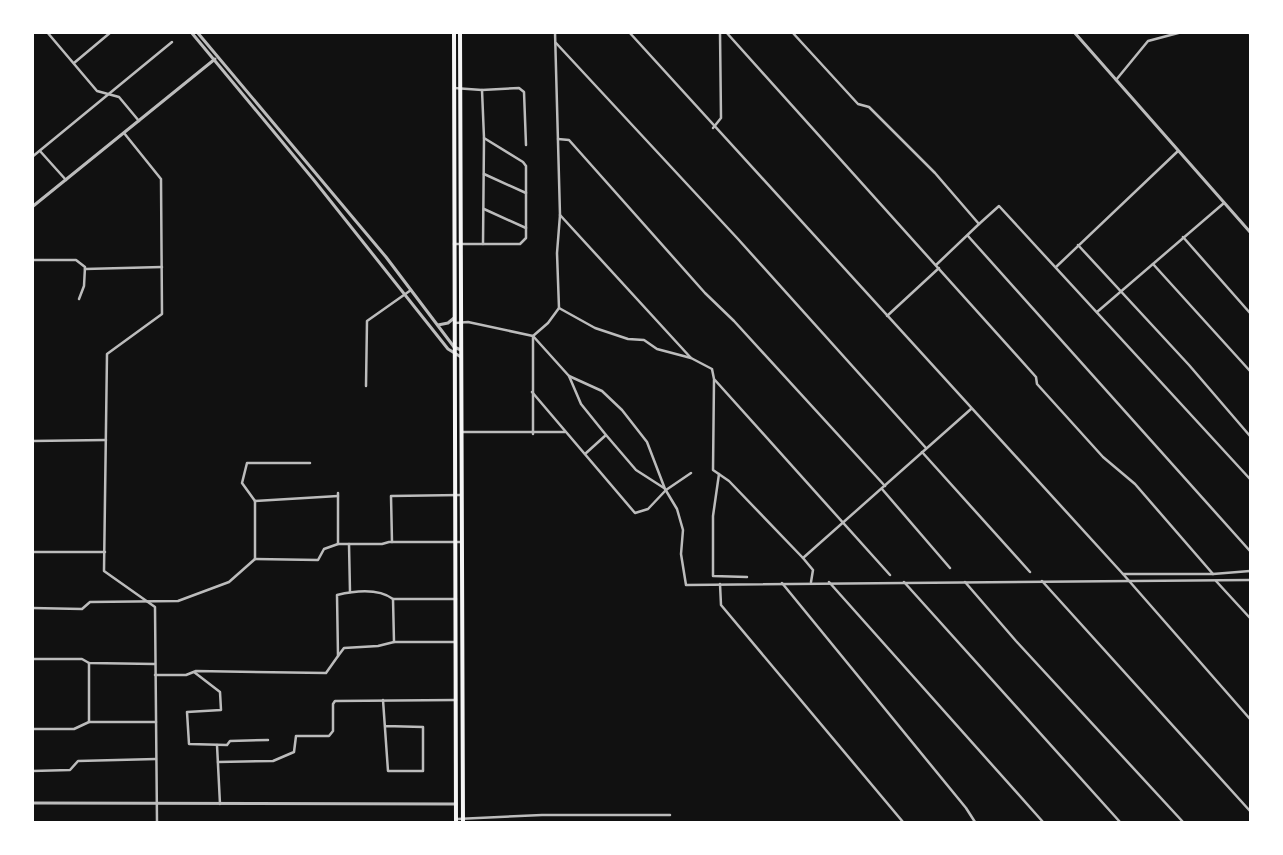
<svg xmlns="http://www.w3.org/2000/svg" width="1283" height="855" viewBox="0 0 1283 855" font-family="'DM Sans',sans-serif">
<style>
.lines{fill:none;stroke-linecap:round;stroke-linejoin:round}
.minor{stroke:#bcbcbc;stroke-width:2.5}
.tertiary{stroke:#bcbcbc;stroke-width:3}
.secondary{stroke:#f5f5f5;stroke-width:4}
</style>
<rect width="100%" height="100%" fill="#111"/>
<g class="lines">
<g class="minor">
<polyline points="47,32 97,91 119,97 139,121"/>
<polyline points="629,32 1123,574 1250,719"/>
<polyline points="726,32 1036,377 1037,384 1103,457 1135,484 1213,574"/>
<polyline points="792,32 858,104 869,107 935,173 979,224 936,265"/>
<polyline points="1250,32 1250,34"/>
<polyline points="556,43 738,239 926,448"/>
<polyline points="74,63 111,32"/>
<polyline points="1116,80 1148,41 1182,32"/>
<polyline points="454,88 482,90 484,138 523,162 526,166 526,238 520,244 454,244"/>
<polyline points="482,90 519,88 524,92 526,145"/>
<polyline points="713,128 721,118 720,32"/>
<polyline points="124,133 161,179 162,314 107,354 104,571 155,607 157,822"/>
<polyline points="558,139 569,140 705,293 734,321 885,486"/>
<polyline points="40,151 66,180"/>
<polyline points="32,157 172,42"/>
<polyline points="484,174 526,193"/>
<polyline points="484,209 526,228"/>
<polyline points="560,215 691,358 712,369 714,379 890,575"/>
<polyline points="979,224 999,206 1250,479"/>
<polyline points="968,236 1250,551"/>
<polyline points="1183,237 1250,313"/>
<polyline points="483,244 484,138"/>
<polyline points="1078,245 1189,365 1250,436"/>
<polyline points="32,260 76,260 85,267 84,286 79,299"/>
<polyline points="1153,264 1250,371"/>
<polyline points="1056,267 1178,151"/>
<polyline points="85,269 162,267"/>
<polyline points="559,308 595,328 628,339 644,340 657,349 691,358"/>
<polyline points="1097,312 1224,203"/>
<polyline points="887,316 939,268"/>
<polyline points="455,323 468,322 533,336 548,323 559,308 557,253 560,215 555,32"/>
<polyline points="533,336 569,376 602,391 622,410 647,442 665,489 677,509 683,530 681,554 686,585 1250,580"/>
<polyline points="533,337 533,434"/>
<polyline points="569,376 581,404 606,435 636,470 664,488"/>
<polyline points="714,380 713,470 729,481 803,558"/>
<polyline points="366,386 367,321 411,290"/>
<polyline points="532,392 635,513 648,509 666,490 691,473"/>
<polyline points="462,432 565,432"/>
<polyline points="32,441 106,440"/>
<polyline points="922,452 1030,572"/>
<polyline points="585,454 606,435"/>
<polyline points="719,474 713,516 713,576 747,577"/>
<polyline points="882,489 950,568"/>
<polyline points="255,501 242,483 247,463 310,463"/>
<polyline points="255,501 338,496"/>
<polyline points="255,501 255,559"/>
<polyline points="392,542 391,496 461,495"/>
<polyline points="338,544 338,493"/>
<polyline points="349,544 350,592"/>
<polyline points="32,552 105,552"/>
<polyline points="255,559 318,560 324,549 338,544 382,544 389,542 461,542"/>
<polyline points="1123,574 1213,574 1250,571"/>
<polyline points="1042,581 1250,811"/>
<polyline points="1216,581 1250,618"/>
<polyline points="811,582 813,570 803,558 971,409"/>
<polyline points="829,582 1043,822"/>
<polyline points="904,582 1120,822"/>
<polyline points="965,582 1016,641 1183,822"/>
<polyline points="782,583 966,808 975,822"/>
<polyline points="720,584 721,605 903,822"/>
<polyline points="393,599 394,642"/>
<polyline points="32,608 82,609 90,602 178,601 229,582 255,559"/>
<polyline points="338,656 344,648 378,646 394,642 455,642"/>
<polyline points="32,659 82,659 89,663 155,664"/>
<polyline points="89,663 89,722"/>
<polyline points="194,672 220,692 221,710 187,712 189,744 227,745 230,741 268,740"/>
<path d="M155 675H186L196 671 326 673 338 656 337 595C354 591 378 588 393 599H456"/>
<polyline points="383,700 388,771 423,771 423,727 385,726"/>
<polyline points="32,729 74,729 89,722 156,722"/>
<polyline points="217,745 220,804"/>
<polyline points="218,762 273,761 294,752 296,736 329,736 333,731 333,704 335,701 456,700"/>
<polyline points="32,771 70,770 78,761 156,759"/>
<polyline points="457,819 542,815 670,815"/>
</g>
<g class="tertiary">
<polyline points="191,32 313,179 448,349 461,357"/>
<polyline points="197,32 386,257 454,347 461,350"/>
<polyline points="1074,32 1250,232"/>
<polyline points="32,207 215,59"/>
<polyline points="438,325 448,323 454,318"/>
<polyline points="32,803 456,804"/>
</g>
<g class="secondary">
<polyline points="454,32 456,822"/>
<polyline points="460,32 463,822"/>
</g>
</g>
<rect width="1283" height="855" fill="none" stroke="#ffffff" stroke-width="68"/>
</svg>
